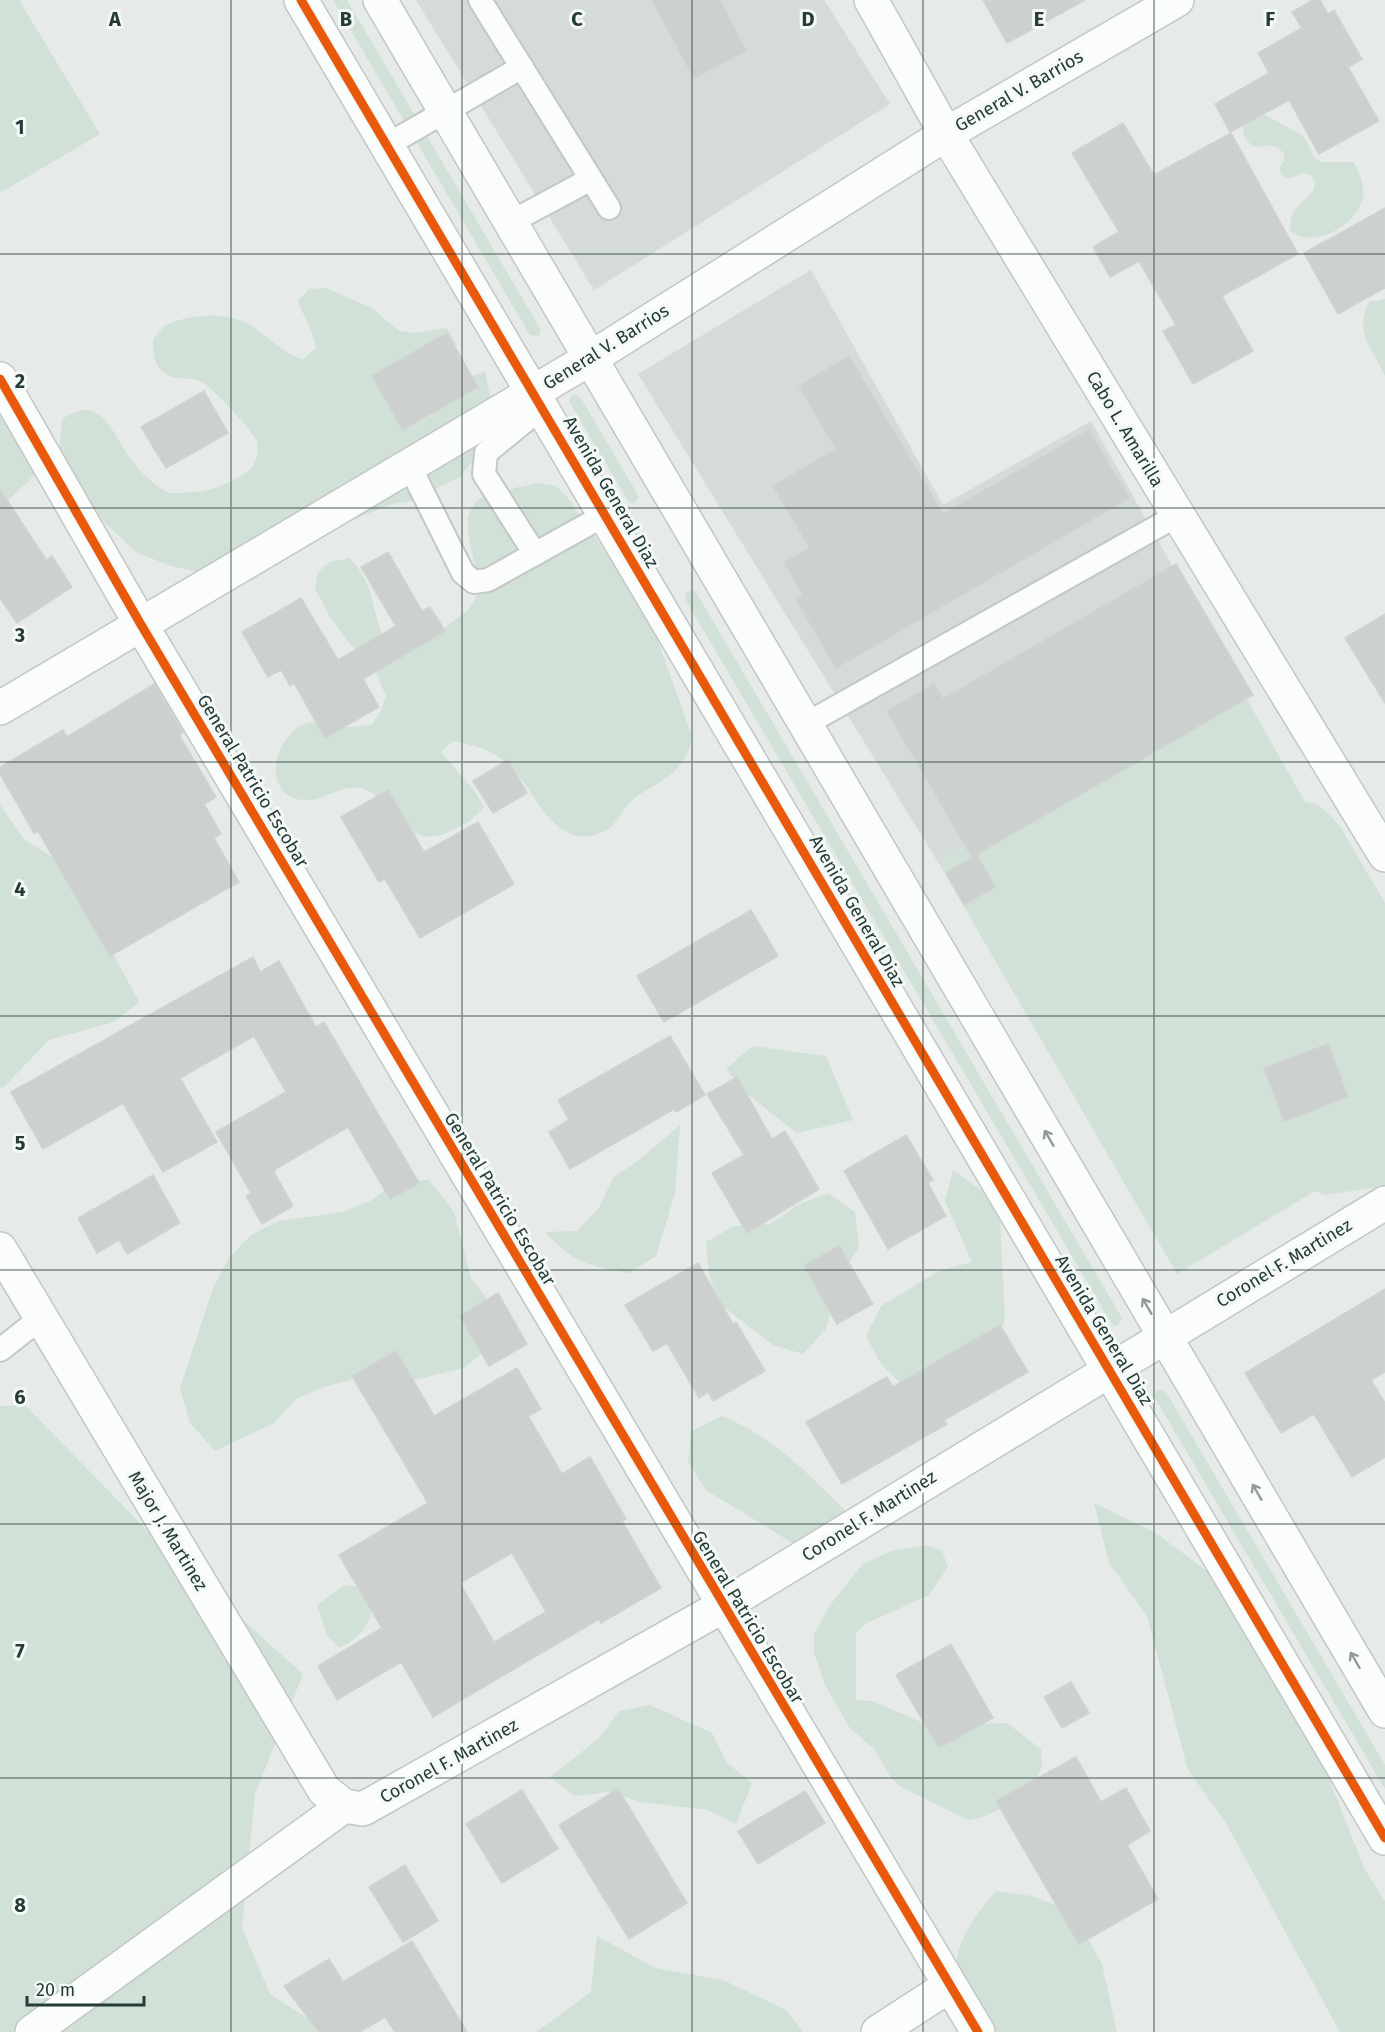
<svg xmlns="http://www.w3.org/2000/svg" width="1385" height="2032" viewBox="0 0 1385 2032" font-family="'Fira Sans',sans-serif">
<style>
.built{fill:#d4dbd8}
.green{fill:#d1e1d7}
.building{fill:#ccd1cf;stroke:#cfd3d1;stroke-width:1.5;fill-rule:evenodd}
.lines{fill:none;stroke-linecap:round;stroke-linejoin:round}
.lane-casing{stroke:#c3c7c5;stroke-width:26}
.street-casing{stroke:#c3c7c5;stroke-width:36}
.lane{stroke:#fbfcfc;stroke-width:22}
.street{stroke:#fbfcfc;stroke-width:33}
.cycleway-casing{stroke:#f4f9f7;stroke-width:13}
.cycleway{stroke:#e8590c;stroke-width:9}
.oneway{stroke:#909c9a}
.grid{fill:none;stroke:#253b38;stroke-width:1.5;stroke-opacity:0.55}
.labels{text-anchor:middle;stroke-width:6;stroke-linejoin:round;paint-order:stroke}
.street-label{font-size:18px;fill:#253b38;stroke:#f4f9f7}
.grid-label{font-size:20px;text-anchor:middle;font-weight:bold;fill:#253b38;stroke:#f4f9f7;stroke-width:6;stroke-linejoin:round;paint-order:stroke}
</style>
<rect width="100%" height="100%" fill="#e6eae8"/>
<g class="built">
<polygon points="416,0 824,0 890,104 594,290"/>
<polygon points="811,270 943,505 1091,421 1236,680 938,862 638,374"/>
</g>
<g class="green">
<polygon points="0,0 19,0 100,134 0,193"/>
<polygon points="333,0 347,0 541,330 539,336 530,335"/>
<path d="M1260 112 1300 134 1306 140 1314 157 1321 162H1354C1359 171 1365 187 1363 198 1356 226 1315 249 1291 232 1287 210 1301 205 1313 191L1315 183 1311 175 1303 173 1288 179 1281 175 1279 168 1284 161V154C1274 142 1268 146 1254 147 1243 139 1241 131 1245 119Z"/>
<path d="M326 288 372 308 399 331 416 333 447 328 457 345 439 351 386 387 395 418 410 425C433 418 446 405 456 383L485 371 495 421 481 450 460 477 410 501 392 504 328 530 202 573 168 565 136 552 84 503 59 453 62 419C101 392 111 431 130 458 138 470 153 485 167 492 174 495 186 492 194 492 212 491 233 482 248 471 257 465 259 452 257 442 254 432 209 383 198 380 186 377 174 381 163 372 153 364 153 350 153 339 157 334 162 328 166 325 189 314 227 311 248 324 268 335 280 353 303 359L316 348C313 330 304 318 298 301L309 289Z"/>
<path d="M1385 299V376C1373 347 1353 334 1369 302Z"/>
<polygon points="574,394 581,398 639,497 634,504 629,502 570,403 569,399"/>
<polygon points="0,400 45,465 0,508"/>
<path d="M539 483 556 486 568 498 639 601 655 633 692 736C687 771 663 779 636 797 623 806 620 822 606 830 556 858 536 790 510 766 491 749 477 746 453 741L441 752 476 793 484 807C474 819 465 824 451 831 403 854 396 799 364 789 341 782 324 803 302 800 260 793 274 738 304 724 316 719 329 725 340 727 351 728 361 726 372 724L381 711 386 696 373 666 350 644 330 617 315 588 318 572 330 562 349 558C374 582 371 606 383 637L440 631 467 611 476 598 478 581 468 534V516L476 501 490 493Z"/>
<polygon points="690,591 696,592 1122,1318 1117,1326 1112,1324 685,599 686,593"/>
<polygon points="1236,680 1305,802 1316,804 1329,814 1341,828 1385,903 1385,1186 1325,1195 1315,1191 1177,1274 938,862"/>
<polygon points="0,805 24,839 52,857 73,879 139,1002 114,1022 49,1040 3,1088 0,1087"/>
<polygon points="752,1046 826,1056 853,1120 797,1133 746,1093 726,1069"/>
<path d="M680 1125 675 1193 656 1256 629 1273C587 1266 574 1263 545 1232L577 1231 599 1208 613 1178 640 1159Z"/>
<polygon points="953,1170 982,1191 1000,1219 1005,1321 989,1349 904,1387 881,1364 866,1336 881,1306 939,1271 972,1262 945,1201"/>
<polygon points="398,1180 429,1180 454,1212 471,1278 490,1303 502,1337 464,1368 397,1384 359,1378 327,1386 296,1399 274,1423 215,1451 190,1423 180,1388 213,1288 228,1259 251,1235 279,1221 343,1212 372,1200"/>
<polygon points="828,1193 855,1212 859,1247 840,1276 826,1329 803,1354 773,1345 719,1303 709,1274 706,1242 734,1226 770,1224 796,1206"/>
<polygon points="1160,1389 1166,1392 1385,1765 1385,1789 1155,1398 1156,1391"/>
<polygon points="25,1405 175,1559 303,1674 255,1794 242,1928 270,1994 329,2032 0,2032 0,1406"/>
<path d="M722 1416C780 1440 813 1480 857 1522L794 1544 706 1490 688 1462 691 1431Z"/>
<polygon points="1094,1503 1156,1533 1208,1572 1291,1683 1365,1870 1385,1901 1385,2032 1340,2032 1226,1823 1188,1770 1147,1616 1109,1563"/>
<polygon points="926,1545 942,1551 948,1567 929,1595 867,1623 856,1633 856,1700 872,1701 921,1722 938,1726 1007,1723 1041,1749 1042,1765 1037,1780 1026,1793 998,1810 983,1817 968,1820 903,1788 891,1778 875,1750 849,1727 824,1683 814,1652 814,1635 830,1605 863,1564 891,1551"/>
<path d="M345 1585 379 1590C370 1618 368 1634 340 1648L328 1637 317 1605Z"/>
<polygon points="650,1705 712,1733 727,1763 752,1783 736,1824 708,1810 641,1802 608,1792 575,1796 550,1777 599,1738 619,1711"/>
<path d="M996 1891 1031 1896 1065 1908 1085 1934 1102 1964 1117 2032H982C975 2018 958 1991 956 1977 953 1944 976 1914 996 1891Z"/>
<polygon points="597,1936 655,1968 723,1980 786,2010 803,2032 536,2032 591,1992"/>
</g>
<g class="building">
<polygon points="652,0 720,0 746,51 694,78"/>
<polygon points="983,0 1085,0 1007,43"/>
<polygon points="1313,0 1320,0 1328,14 1334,10 1362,59 1348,67 1379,121 1319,154 1289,100 1230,132 1215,104 1269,73 1258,53 1302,28 1292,12"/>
<polygon points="1123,123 1154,175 1231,133 1298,254 1222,296 1253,351 1193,384 1163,331 1176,325 1139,261 1110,277 1093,247 1119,232 1072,153"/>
<polygon points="1385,208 1385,288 1338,314 1304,253"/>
<polygon points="447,333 478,387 403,430 372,376"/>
<polygon points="849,356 943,514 1089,430 1129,498 836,668 796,599 803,595 784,562 810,548 773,486 836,449 799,386"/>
<polygon points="204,391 228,433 166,468 141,427"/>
<polygon points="0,489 46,560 52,556 72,587 17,623 0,598"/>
<polygon points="388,552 422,611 430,607 445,631 363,679 379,707 325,738 294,683 290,686 281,670 268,677 242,632 301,598 338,660 396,626 361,567"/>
<polygon points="1176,564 1253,695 972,857 887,711 934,684 943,699"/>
<polygon points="1385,614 1385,703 1345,638"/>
<polygon points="154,684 183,732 179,735 216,797 204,804 221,834 214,838 239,882 110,956 38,831 34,833 0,774 0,767 63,730 67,737"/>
<polygon points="508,760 527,793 493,813 473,781"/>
<polygon points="388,790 424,852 478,822 514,884 420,938 385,879 379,882 341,817"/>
<polygon points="977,855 995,887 964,905 946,873"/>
<polygon points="751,910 778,956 664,1022 637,976"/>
<polygon points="253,957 260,972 279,961 316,1027 324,1022 419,1183 390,1199 348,1127 277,1168 274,1172 293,1206 262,1224 246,1196 251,1193 216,1132 286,1092 254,1036 180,1078 217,1142 163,1172 123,1103 43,1149 11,1092"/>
<polygon points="670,1036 705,1095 676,1112 674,1109 570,1169 549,1132 569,1120 558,1100"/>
<polygon points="1328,1044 1348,1097 1284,1121 1264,1068"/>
<polygon points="737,1077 772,1139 785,1131 819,1189 747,1233 712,1173 744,1155 707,1094"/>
<polygon points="906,1135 933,1180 928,1183 946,1216 888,1249 844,1171"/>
<polygon points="153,1175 180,1223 127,1254 119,1240 97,1253 78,1218"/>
<polygon points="839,1246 873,1304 837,1324 804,1266"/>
<polygon points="698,1263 733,1324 736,1322 765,1371 713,1401 708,1392 699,1398 667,1343 653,1351 625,1305"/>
<polygon points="1385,1289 1385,1372 1371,1380 1385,1403 1385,1457 1352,1477 1314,1414 1281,1433 1245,1373"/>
<polygon points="498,1293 527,1344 489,1366 460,1316"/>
<polygon points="1000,1325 1028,1372 944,1420 947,1424 842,1484 806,1422 887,1377 893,1387"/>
<path d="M396 1351 434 1416 517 1368 541 1409 528 1416 562 1474 590 1457 626 1519 622 1521 661 1588 601 1623 599 1619 433 1717 401 1662 337 1700 318 1666 382 1628 339 1555 428 1503 352 1376ZM512 1553 546 1612 494 1642 460 1583Z"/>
<polygon points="951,1644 993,1718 939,1748 896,1675"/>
<polygon points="1071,1682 1089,1713 1062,1728 1044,1697"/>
<polygon points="1076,1757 1101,1802 1126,1788 1150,1831 1127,1845 1158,1899 1079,1944 996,1801"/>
<polygon points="618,1789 687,1903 629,1939 559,1825"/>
<polygon points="522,1790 558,1849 502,1883 466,1824"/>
<polygon points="805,1791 825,1823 758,1864 738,1831"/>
<polygon points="405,1865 438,1921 403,1942 369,1887"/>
<polygon points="412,1941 467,2032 395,2032 385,2017 360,2032 319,2032 284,1986 329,1959 343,1982"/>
</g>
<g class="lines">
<g class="lane-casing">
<g id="lane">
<polyline points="480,0 609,208"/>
<polyline points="387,145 522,67"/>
<polyline points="511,222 591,179"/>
<polyline points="409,465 463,573 474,582 488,580 605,515"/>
<polyline points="535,554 484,474 486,453 542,407"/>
<polyline points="806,724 1178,515"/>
<polyline points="0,1350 41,1318"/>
</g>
</g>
<g class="street-casing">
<g id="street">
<polyline points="301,0 1385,1838"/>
<polyline points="380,0 1385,1711"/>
<polyline points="871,0 946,134 1385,855"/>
<polyline points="0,379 140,623 978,2032"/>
<polyline points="0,708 591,358 946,134 1177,0"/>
<polyline points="0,1249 324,1790 344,1806"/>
<polyline points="344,1806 363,1809 723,1606 1385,1203"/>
<polyline points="32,2032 344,1806"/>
<polyline points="878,2032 949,1986"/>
</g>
</g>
<use href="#lane" class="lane"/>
<use href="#street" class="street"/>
<g class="cycleway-casing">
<g id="cycleway">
<polyline points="301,0 1385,1838"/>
<polyline points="0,379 140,623 978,2032"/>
</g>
</g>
<use href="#cycleway" class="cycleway"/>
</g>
<defs><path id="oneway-shaft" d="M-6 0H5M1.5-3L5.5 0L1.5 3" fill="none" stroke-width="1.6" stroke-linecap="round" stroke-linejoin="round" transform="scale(1.5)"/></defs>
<g class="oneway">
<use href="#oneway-shaft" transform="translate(1049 1138) rotate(-120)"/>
<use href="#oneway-shaft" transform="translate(1147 1306) rotate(-120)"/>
<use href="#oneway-shaft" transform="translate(1257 1492) rotate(-120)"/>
<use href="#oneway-shaft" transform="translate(1355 1660) rotate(-120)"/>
</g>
<path class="grid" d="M231 0V2032M462 0V2032M692 0V2032M923 0V2032M1154 0V2032M0 254H1385M0 508H1385M0 762H1385M0 1016H1385M0 1270H1385M0 1524H1385M0 1778H1385"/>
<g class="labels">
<g class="street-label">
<text transform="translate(1019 91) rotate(-30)" y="6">General V. Barrios</text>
<text transform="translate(606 347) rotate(-32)" y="6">General V. Barrios</text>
<text transform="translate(1125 429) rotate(59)" y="6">Cabo L. Amarilla</text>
<text transform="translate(611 492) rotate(60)" y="6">Avenida General Diaz</text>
<text transform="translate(253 781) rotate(59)" y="6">General Patricio Escobar</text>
<text transform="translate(857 911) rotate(60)" y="6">Avenida General Diaz</text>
<text transform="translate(500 1199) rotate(59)" y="6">General Patricio Escobar</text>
<text transform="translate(1284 1263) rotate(-31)" y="6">Coronel F. Martinez</text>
<text transform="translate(1104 1330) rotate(59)" y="6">Avenida General Diaz</text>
<text transform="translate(869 1516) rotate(-32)" y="6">Coronel F. Martinez</text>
<text transform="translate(168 1531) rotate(59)" y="6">Major J. Martinez</text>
<text transform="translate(748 1617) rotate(59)" y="6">General Patricio Escobar</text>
<text transform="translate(449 1761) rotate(-29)" y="6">Coronel F. Martinez</text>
</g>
</g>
<g class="grid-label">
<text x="115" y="26">A</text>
<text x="346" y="26">B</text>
<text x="577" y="26">C</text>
<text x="808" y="26">D</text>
<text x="1039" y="26">E</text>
<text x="1270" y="26">F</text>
<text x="20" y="134">1</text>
<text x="20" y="388">2</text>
<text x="20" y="642">3</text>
<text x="20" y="896">4</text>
<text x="20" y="1150">5</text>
<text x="20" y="1404">6</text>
<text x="20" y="1658">7</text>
<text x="20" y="1912">8</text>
</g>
<path d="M27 1996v9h117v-9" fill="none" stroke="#253b38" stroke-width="3"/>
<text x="36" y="1996" font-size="18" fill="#253b38" stroke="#f4f9f7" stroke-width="4.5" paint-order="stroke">20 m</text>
</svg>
